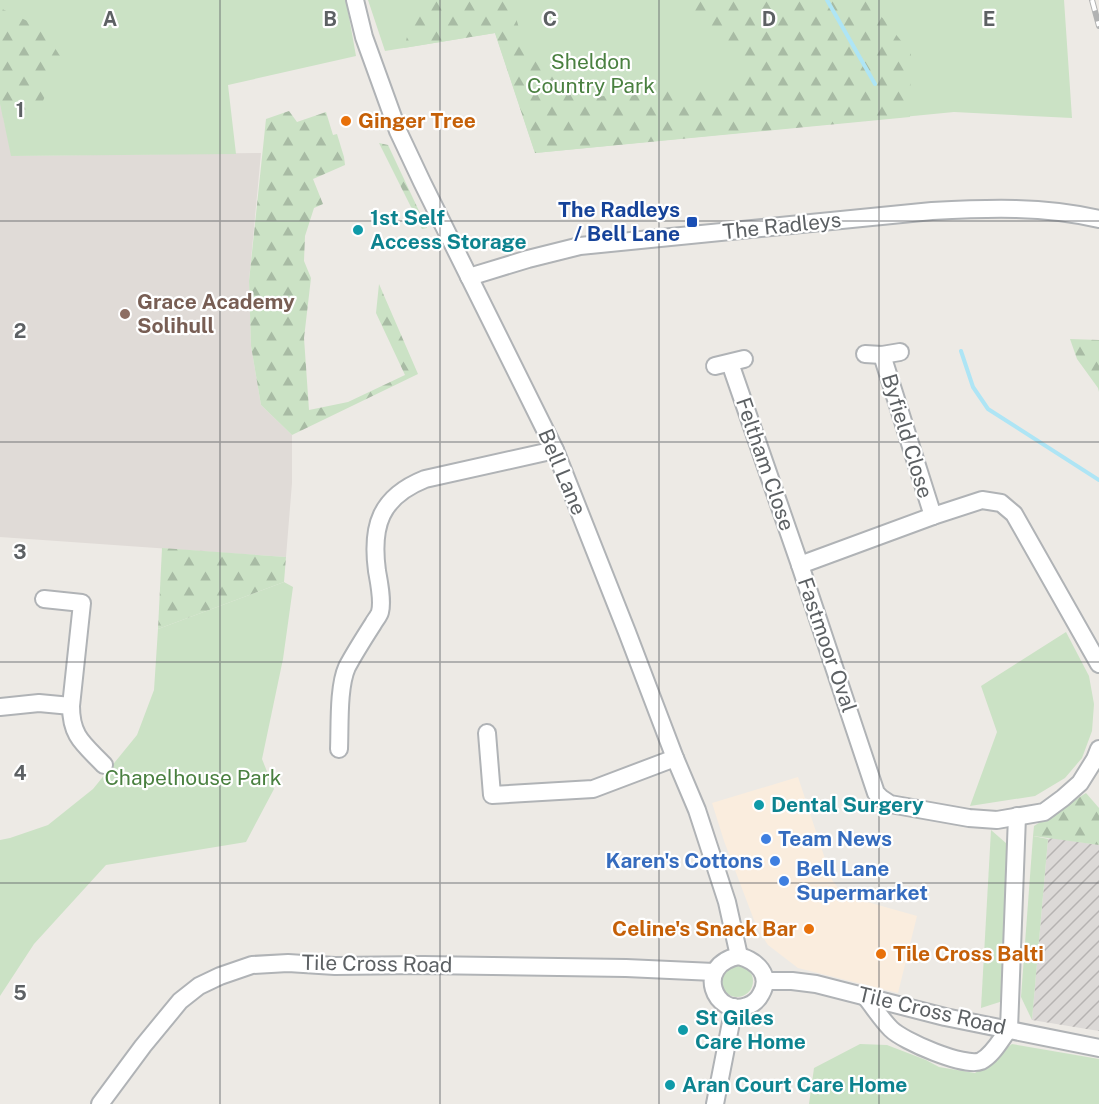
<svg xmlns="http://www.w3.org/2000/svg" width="1099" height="1104" viewBox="0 0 1099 1104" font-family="'Public Sans',sans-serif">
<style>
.commercial{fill:#faedde}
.industrial{fill:url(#industrial-furrows)}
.education{fill:#e0dbd7}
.green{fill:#cbe2c5}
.forest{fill:url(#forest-firs)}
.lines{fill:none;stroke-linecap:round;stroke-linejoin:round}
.stream{stroke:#aee5f5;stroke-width:4}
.minor-casing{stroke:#b0b3b6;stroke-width:20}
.minor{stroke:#fff;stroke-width:16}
.rail-casing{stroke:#b1b2b2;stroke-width:6}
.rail{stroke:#fff;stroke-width:4;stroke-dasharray:11;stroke-linecap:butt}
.grid{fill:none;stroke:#5d6164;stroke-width:1.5;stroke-opacity:0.55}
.food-dot{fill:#e8710a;stroke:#fff;stroke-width:2}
.transit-dot{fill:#1a4fb4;stroke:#fff;stroke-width:2}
.culture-dot{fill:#0f9aa8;stroke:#fff;stroke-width:2}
.education-dot{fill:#8d6e63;stroke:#fff;stroke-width:2}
.shop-dot{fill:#3f7fe0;stroke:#fff;stroke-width:2}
.labels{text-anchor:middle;stroke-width:4.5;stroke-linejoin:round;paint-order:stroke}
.park-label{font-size:21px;fill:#4a8040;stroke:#fff}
.food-label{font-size:21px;font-weight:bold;fill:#c56008;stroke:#fff;text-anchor:start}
.transit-label{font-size:21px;font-weight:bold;fill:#164399;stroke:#fff;text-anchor:end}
.culture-label{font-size:21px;font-weight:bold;fill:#0d838f;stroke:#fff;text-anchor:start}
.street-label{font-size:21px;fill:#5d6164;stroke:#fff}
.education-label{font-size:21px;font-weight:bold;fill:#785e54;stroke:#fff;text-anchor:start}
.shop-label{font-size:21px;font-weight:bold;fill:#366cbe;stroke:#fff;text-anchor:start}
.grid-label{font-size:20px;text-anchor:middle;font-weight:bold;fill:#5d6164;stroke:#fff;stroke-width:4.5;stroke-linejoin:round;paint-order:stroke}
</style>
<defs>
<pattern id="industrial-furrows" width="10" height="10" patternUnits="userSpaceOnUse" patternTransform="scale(1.5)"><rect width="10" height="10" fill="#dcd9d7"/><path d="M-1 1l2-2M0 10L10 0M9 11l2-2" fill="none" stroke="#b6b3b2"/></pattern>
<pattern id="forest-firs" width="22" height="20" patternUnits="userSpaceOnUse" patternTransform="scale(1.5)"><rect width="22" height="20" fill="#cbe2c5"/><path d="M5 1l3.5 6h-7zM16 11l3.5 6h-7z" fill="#a8bba4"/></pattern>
</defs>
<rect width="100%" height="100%" fill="#edeae5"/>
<polygon class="commercial" points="798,777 832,880 839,889 850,897 917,916 898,993 798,968 768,945 757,928 724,841 712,803"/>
<polygon class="industrial" points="1052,838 1099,845 1099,1031 1032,1020 1048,839"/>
<polygon class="education" points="0,103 12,156 261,153 249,281 251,346 261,405 292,435 292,483 286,557 0,537"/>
<g class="green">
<polygon points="0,0 346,0 356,56 228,85 236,154 11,156 0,103"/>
<polygon points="368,0 1064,0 1072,118 954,112 535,153 495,33 385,51"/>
<polygon points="284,582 293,587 283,659 262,759 274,789 246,842 106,865 34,944 0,996 0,840 10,838 48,825 93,789 137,735 154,690 158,629"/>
<polygon points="1066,632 1089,676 1094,704 1092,731 1082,758 1065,778 1035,796 970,806 997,732 981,686"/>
<polygon points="991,830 1007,844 1006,1000 981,1008"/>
<polygon points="1033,836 1048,839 1032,1020 1021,997"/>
<circle cx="737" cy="981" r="16"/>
<polygon points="860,1044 887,1045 926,1060 939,1067 975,1073 1012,1044 1099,1059 1099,1104 809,1104 814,1068"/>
</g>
<g class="forest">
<polygon points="417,0 511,0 524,46 579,98 743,85 746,68 680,4 680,0 868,0 911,53 910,117 535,153 495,33 404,48"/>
<polygon points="0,8 42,28 62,59 42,103 3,118 0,103"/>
<polygon points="289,111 297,122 326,112 333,135 337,134 344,157 345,165 313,179 323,204 314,208 305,236 304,261 311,278 304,338 309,410 348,402 405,375 376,313 379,284 418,374 292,435 261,405 251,346 249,281 266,119"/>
<polygon points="379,143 388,145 427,228 422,229"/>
<polygon points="1070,339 1099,340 1099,392 1098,388 1077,359"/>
<polygon points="162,548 286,557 284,582 158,629"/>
<polygon points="1086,793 1099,808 1099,845 1033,836 1034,826"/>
</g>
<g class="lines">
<g class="stream">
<polyline points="827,0 875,84"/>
<polyline points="961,351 973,387 988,409 1099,480"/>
</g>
<g class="minor-casing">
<g id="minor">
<polyline points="355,0 364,37 398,131 422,182 555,450 627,632 675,758 697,810 727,902 739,956"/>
<path d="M469 277 528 259 580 246 932 211C989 208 1043 206 1099 219"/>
<polyline points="865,354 882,355 900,352"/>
<polyline points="882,355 933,516"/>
<polyline points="730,363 800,565"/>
<polyline points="715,366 744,359"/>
<path d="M44 599 82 603 71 706C71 737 84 744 104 765"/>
<polyline points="1099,664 1014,514 1001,503 982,500 933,516 800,565 876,793 881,798 890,804 969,818 997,820 1044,812 1063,798 1080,783 1095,759 1099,749"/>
<polyline points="0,707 39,703 71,706"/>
<polyline points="487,733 492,795 593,789 675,758"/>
<path d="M339 749C340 726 338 687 347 667 355 652 364 638 373 624 375 620 379 616 380 612 383 601 379 582 377 571 371 526 380 497 425 479L555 450"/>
<path d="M739 956C757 961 772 975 761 994 758 1000 753 1004 747 1006 715 1018 693 965 739 956Z"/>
<polyline points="765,981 792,981 816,984 945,1017 1099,1048"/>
<path d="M864 995C873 1006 881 1019 891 1029 903 1041 965 1068 981 1061 993 1055 1001 1039 1009 1029"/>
<polyline points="1009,1029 1017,816"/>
<polyline points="100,1104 143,1046 180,1001 199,986 220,976 252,965 288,963 335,966 423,965 626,968 714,972"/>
<polyline points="715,1104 734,1007"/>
</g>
</g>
<use href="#minor" class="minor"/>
<g class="rail-casing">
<polyline id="rail" points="1092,0 1099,26"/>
</g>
<use href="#rail" class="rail"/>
</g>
<path class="grid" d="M220 0V1104M440 0V1104M659 0V1104M879 0V1104M0 221H1099M0 442H1099M0 662H1099M0 883H1099"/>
<g class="food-dot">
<circle cx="346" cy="121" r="6"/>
<circle cx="809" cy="929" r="6"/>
<circle cx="881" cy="954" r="6"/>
</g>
<rect class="transit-dot" x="686" y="216" width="12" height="12" rx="3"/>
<g class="culture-dot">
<circle cx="358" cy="230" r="6"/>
<circle cx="759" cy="805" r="6"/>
<circle cx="683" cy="1030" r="6"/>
<circle cx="670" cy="1085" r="6"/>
</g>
<circle class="education-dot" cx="125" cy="314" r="6"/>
<g class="shop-dot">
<circle cx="766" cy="839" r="6"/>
<circle cx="775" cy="861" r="6"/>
<circle cx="784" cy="881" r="6"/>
</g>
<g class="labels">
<g class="park-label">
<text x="591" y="69">Sheldon<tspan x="591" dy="24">Country Park</tspan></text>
<text x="193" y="785">Chapelhouse Park</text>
</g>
<g class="food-label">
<text x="358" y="128">Ginger Tree</text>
<text x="797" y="936" text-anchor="end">Celine's Snack Bar</text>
<text x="893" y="961">Tile Cross Balti</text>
</g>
<g class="transit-label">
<text x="680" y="217">The Radleys<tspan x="680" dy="24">/ Bell Lane</tspan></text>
</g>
<g class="culture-label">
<text x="370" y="225">1st Self<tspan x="370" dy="24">Access Storage</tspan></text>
<text x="771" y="812">Dental Surgery</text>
<text x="695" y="1025">St Giles<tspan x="695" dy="24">Care Home</tspan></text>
<text x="682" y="1092">Aran Court Care Home</text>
</g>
<g class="street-label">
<text transform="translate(782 226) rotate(-6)" y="7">The Radleys</text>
<text transform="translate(907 436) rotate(73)" y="7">Byfield Close</text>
<text transform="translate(765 464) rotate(71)" y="7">Feltham Close</text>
<text transform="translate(562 472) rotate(67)" y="7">Bell Lane</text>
<text transform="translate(827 645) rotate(71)" y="7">Fastmoor Oval</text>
<text transform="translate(377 964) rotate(1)" y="7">Tile Cross Road</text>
<text transform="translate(932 1011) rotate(13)" y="7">Tile Cross Road</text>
</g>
<g class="education-label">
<text x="137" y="309">Grace Academy<tspan x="137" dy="24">Solihull</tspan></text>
</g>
<g class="shop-label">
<text x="778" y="846">Team News</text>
<text x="763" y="868" text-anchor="end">Karen's Cottons</text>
<text x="796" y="876">Bell Lane<tspan x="796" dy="24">Supermarket</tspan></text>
</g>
</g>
<g class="grid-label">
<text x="110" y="26">A</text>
<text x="330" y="26">B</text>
<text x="550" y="26">C</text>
<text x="769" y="26">D</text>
<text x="989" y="26">E</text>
<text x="20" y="117">1</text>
<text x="20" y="338">2</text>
<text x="20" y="559">3</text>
<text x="20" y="780">4</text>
<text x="20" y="1000">5</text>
</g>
</svg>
